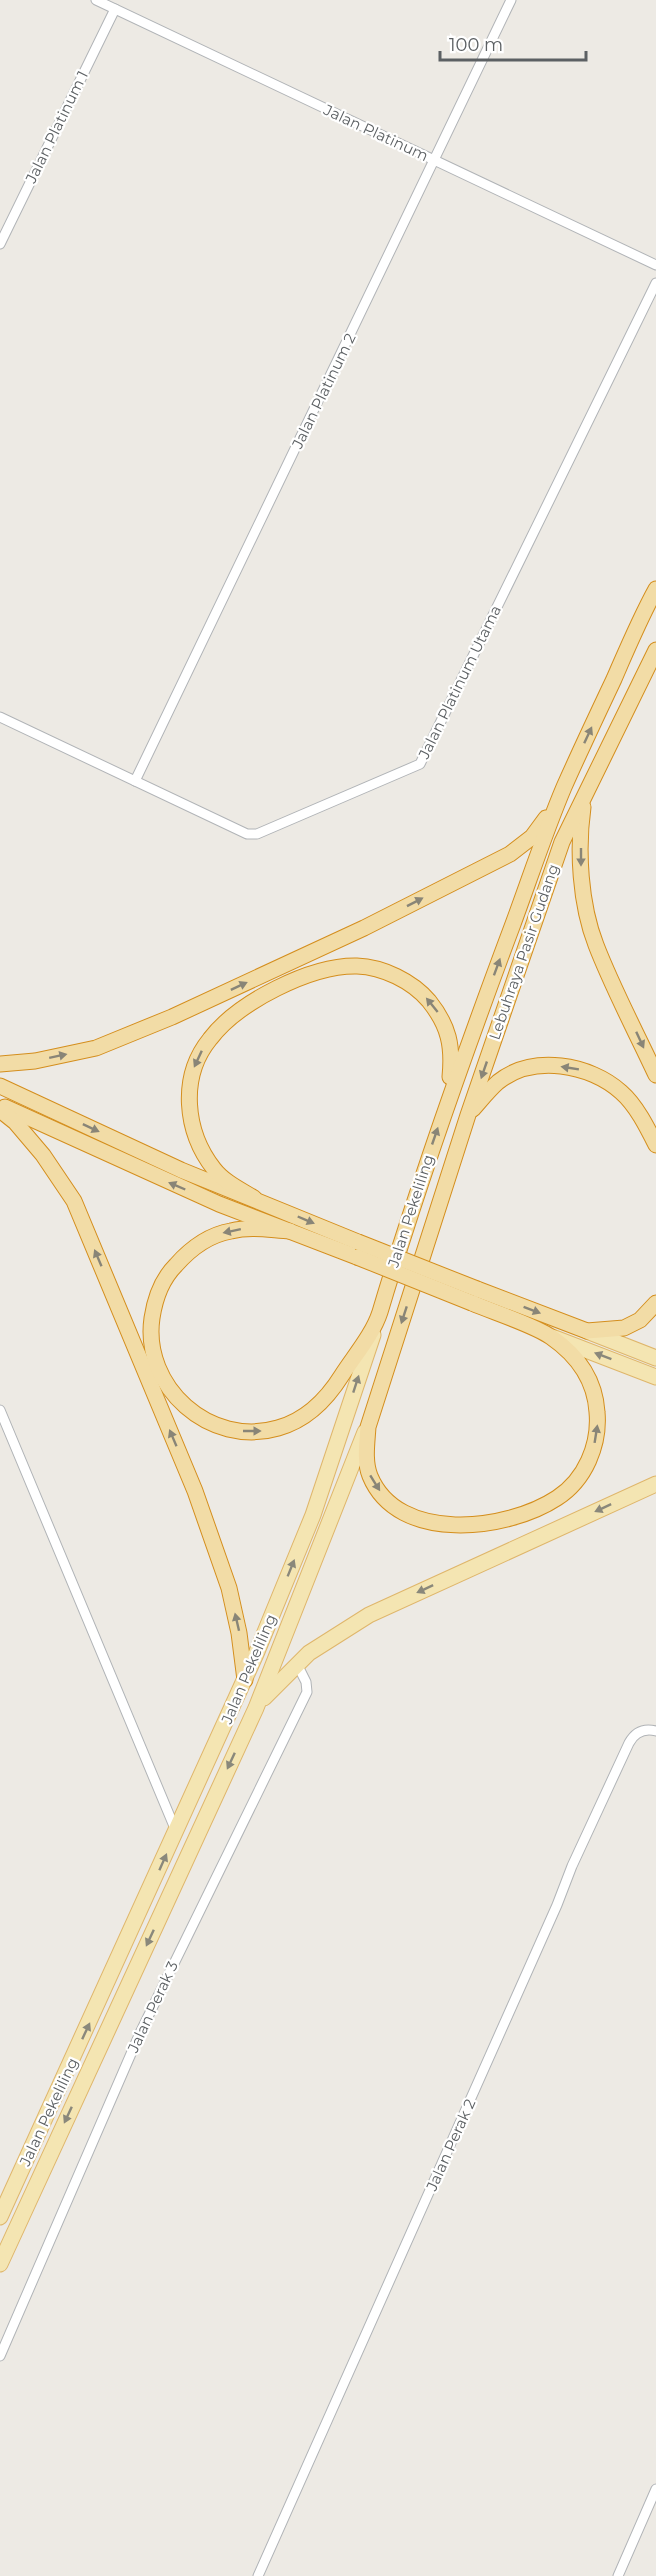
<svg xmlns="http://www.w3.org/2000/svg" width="656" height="2576" viewBox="0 0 656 2576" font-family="Montserrat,sans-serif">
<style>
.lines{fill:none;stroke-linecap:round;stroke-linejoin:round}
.minor-casing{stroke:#b1b4b7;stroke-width:11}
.primary-casing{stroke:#dfb66b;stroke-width:17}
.trunk-casing{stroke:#d48e1d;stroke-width:17}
.minor{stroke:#fff;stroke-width:9}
.primary{stroke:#f4e5b2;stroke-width:15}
.trunk{stroke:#f2dca6;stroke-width:15}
.trunk-bridge-casing{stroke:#d48e1d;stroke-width:17;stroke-linecap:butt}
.trunk-bridge{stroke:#f2dca6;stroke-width:15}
.oneway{fill:#898577}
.oneway2{fill:#8a887b}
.labels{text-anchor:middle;stroke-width:4.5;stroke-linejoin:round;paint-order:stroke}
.street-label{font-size:15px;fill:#5c6063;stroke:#fff}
</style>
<rect width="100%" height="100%" fill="#edeae4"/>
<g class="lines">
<g class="minor-casing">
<g id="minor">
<polyline points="96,0 656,265"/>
<polyline points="0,244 115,9"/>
<polyline points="0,717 247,834 257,834 420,764 656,283"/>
<polyline points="135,781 511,0"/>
<polyline points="0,1410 176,1831"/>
<polyline points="0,2356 140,2033 307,1692 306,1682 297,1664"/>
<path d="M258 2576 557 1905 572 1866 629 1743C635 1732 644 1728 656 1731"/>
<polyline points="618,2576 656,2489"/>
</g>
</g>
<g class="primary-casing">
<g id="primary">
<polyline points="587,1331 656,1358"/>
<polyline points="552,1337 656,1377"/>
<polyline points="264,1698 309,1653 369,1615 656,1484"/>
<polyline points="0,2217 256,1654 313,1515 373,1335"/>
<polyline points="0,2264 256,1708 365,1432"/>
</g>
</g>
<g class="trunk-casing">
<g id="trunk">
<path d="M583 807C577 850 580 904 596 945 613 989 636 1032 656 1075"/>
<polyline points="0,1064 35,1061 96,1048 172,1017 364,928 510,854 532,837 546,818"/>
<polyline points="0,1086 181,1170 358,1242"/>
<polyline points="5,1107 219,1204 357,1257"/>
<path d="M473 1109C481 1100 489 1090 498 1082 533 1054 590 1064 621 1092 636 1105 647 1127 656 1145"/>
<polyline points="0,1110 15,1122 43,1155 74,1201 195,1491 229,1588 239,1633 245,1680"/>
<path d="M254 1198C241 1190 224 1182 214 1169 185 1132 179 1077 210 1039 238 1002 311 965 357 966 383 967 412 981 429 1001 449 1026 453 1046 450 1077"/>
<path d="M290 1231C270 1230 251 1226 231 1231 208 1235 191 1248 176 1265 162 1279 155 1298 152 1318 142 1387 210 1448 278 1428 307 1420 327 1399 342 1375 355 1355 373 1334 380 1312 419 1181 465 1052 513 924 530 878 545 832 564 787 580 751 597 715 614 679 627 649 640 618 656 589"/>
<polyline points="477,1289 587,1331 624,1328 640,1320 656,1303"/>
<path d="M472 1303C493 1312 534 1325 551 1337 577 1355 595 1380 597 1412 600 1445 585 1480 557 1498 507 1531 398 1544 370 1476 364 1461 367 1443 368 1427L468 1115 562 842 656 650"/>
</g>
</g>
<use href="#minor" class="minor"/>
<use href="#primary" class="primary"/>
<use href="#trunk" class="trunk"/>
<g class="trunk-bridge-casing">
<g id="trunk-bridge">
<polyline points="358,1242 477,1289"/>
<polyline points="357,1257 472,1303"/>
</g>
</g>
<use href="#trunk-bridge" class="trunk-bridge"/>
</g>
<defs><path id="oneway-solid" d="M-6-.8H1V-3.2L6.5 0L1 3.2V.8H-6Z" transform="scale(1.5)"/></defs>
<g class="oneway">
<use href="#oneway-solid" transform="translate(588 735) rotate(-65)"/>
<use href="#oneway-solid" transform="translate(581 857) rotate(90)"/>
<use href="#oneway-solid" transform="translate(415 902) rotate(-27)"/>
<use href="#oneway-solid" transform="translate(497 967) rotate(-70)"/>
<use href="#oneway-solid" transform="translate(239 986) rotate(-25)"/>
<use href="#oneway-solid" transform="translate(432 1005) rotate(-129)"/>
<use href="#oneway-solid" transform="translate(640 1040) rotate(65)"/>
<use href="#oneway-solid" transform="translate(58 1056) rotate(-12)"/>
<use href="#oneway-solid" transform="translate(198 1059) rotate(115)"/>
<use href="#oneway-solid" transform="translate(570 1068) rotate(-171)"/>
<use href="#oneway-solid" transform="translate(484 1070) rotate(109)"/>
<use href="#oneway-solid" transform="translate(91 1128) rotate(25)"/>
<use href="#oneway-solid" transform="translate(435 1136) rotate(-71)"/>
<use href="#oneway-solid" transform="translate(177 1186) rotate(-157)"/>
<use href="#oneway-solid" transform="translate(306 1220) rotate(23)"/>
<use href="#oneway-solid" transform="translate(232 1231) rotate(168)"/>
<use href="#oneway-solid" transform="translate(98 1258) rotate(-113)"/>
<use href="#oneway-solid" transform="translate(532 1310) rotate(21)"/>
<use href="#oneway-solid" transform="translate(404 1315) rotate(108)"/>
<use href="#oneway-solid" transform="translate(252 1431)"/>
<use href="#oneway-solid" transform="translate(596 1434) rotate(-81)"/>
<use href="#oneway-solid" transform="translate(173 1438) rotate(-113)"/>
<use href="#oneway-solid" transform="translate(375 1483) rotate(58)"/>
<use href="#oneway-solid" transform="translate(237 1622) rotate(-103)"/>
</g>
<g class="oneway2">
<use href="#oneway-solid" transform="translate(603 1356) rotate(-159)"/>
<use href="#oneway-solid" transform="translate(356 1384) rotate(-72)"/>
<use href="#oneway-solid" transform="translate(603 1508) rotate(155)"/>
<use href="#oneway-solid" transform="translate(291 1568) rotate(-68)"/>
<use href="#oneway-solid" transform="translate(425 1589) rotate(155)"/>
<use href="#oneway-solid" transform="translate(231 1761) rotate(115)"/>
<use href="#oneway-solid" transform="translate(163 1862) rotate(-66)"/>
<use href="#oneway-solid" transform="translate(150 1938) rotate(115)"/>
<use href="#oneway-solid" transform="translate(86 2031) rotate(-65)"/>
<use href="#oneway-solid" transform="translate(68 2115) rotate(115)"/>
</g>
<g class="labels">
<g class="street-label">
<text transform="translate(57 127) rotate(-64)" y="5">Jalan Platinum 1</text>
<text transform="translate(376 133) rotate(25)" y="5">Jalan Platinum</text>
<text transform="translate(324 391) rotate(-64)" y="5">Jalan Platinum 2</text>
<text transform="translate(460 682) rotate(-64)" y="5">Jalan Platinum Utama</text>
<text transform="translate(524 952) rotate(-71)" y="5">Lebuhraya Pasir Gudang</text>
<text transform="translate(411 1211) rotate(-72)" y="5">Jalan Pekeliling</text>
<text transform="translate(249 1669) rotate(-67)" y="5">Jalan Pekeliling</text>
<text transform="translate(153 2007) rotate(-65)" y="5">Jalan Perak 3</text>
<text transform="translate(49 2112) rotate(-65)" y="5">Jalan Pekeliling</text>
<text transform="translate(451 2145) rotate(-66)" y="5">Jalan Perak 2</text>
</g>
</g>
<path d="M440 51v9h146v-9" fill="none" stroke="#5c6063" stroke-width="3"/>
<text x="449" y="51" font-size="18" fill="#5c6063" stroke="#ffffff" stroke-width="4.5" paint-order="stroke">100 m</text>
</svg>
